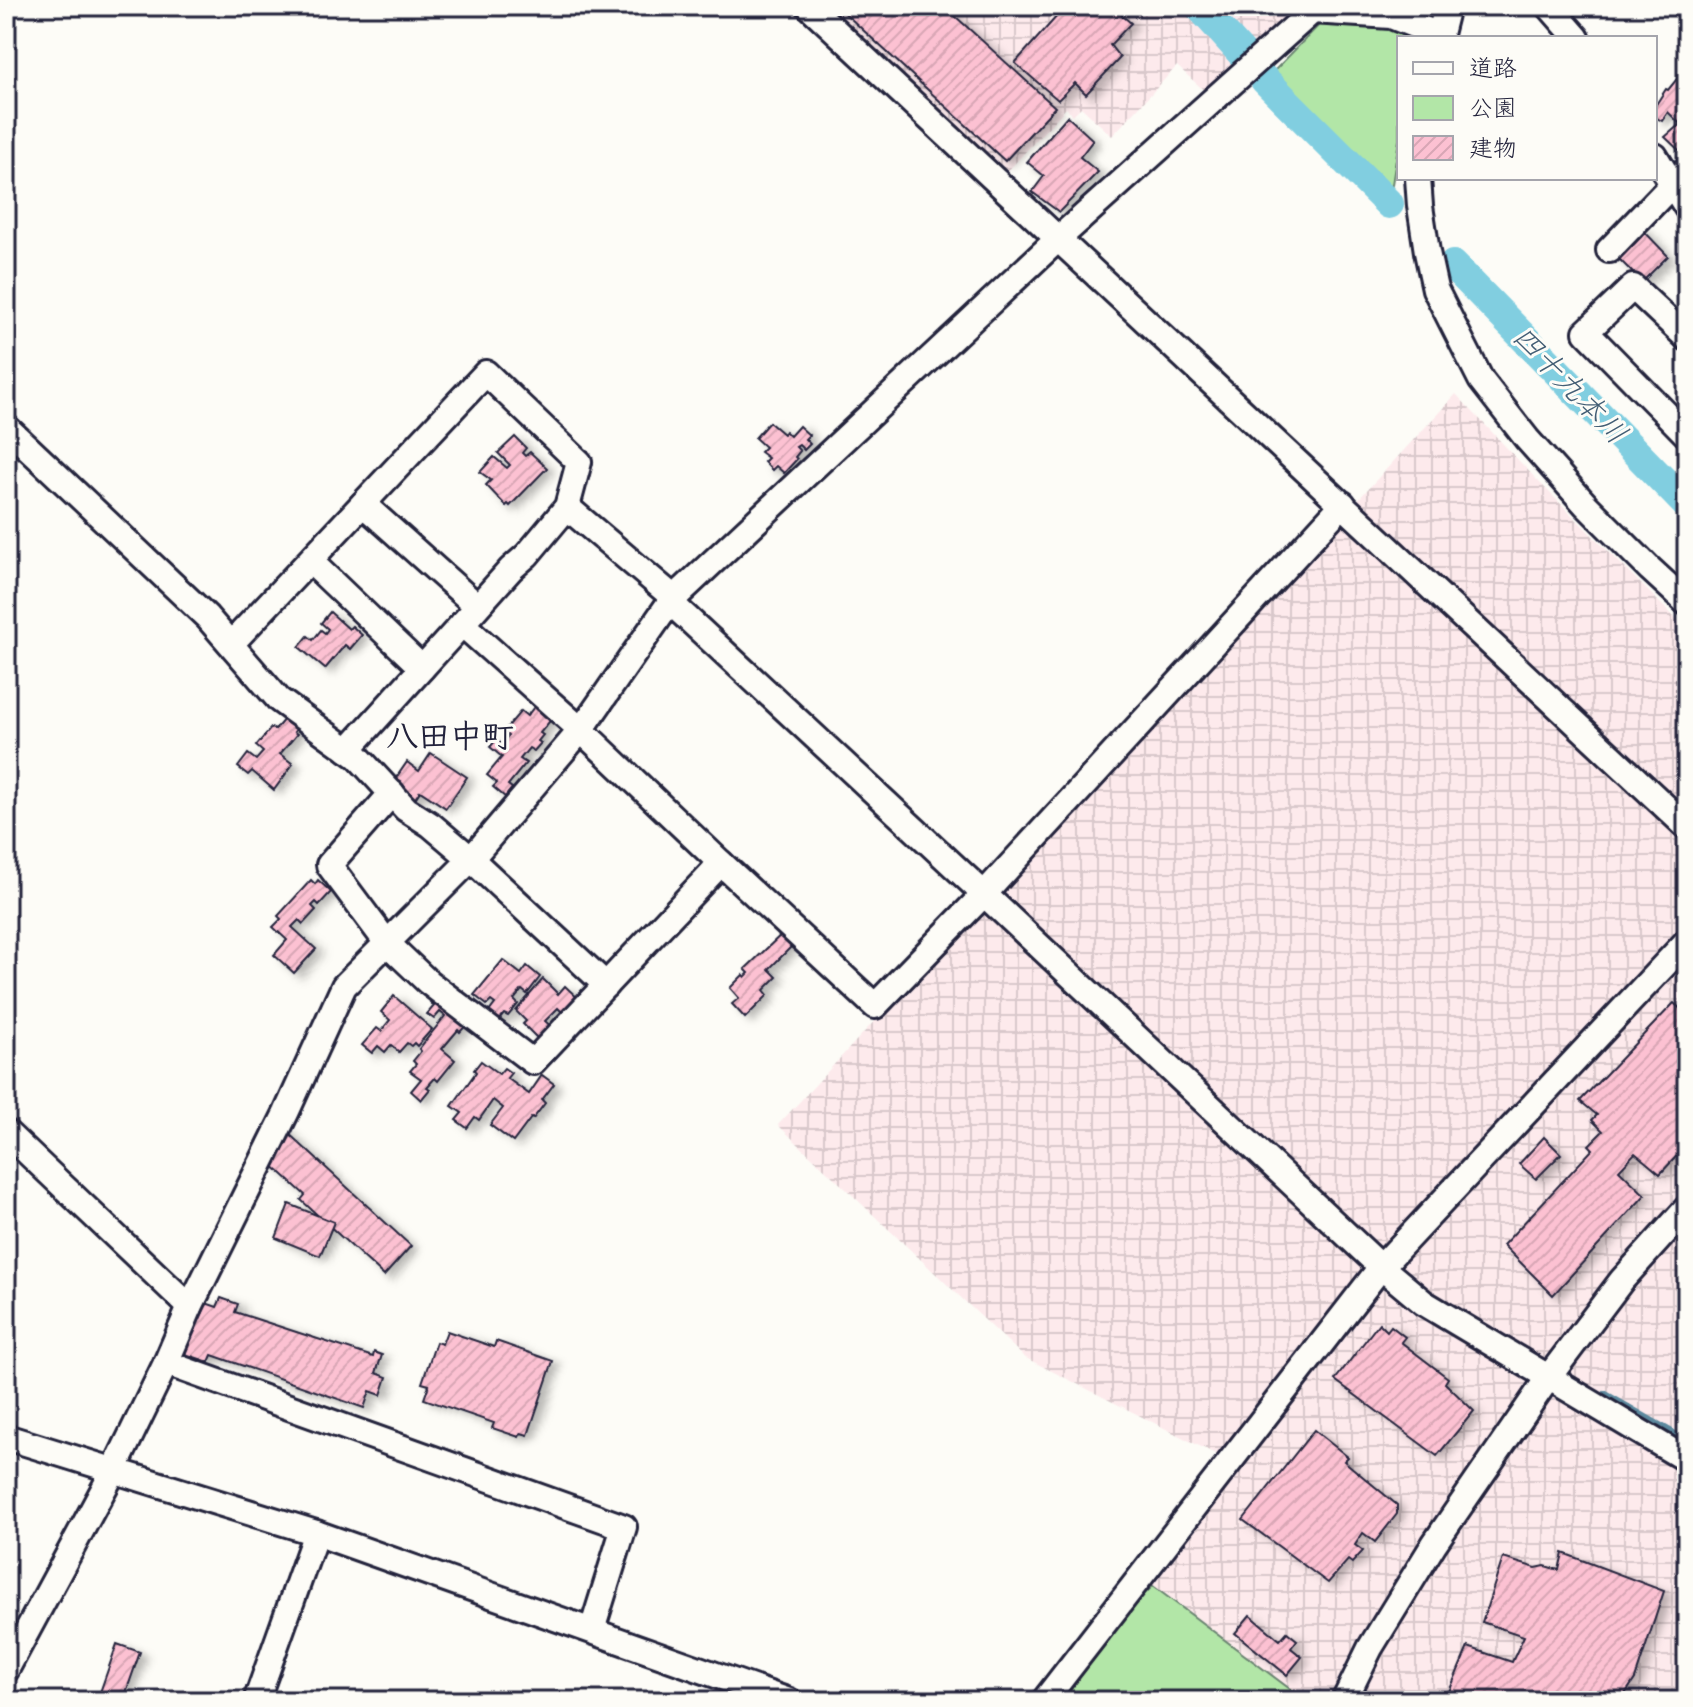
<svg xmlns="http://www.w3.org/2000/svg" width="1693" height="1707" viewBox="0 0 1693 1707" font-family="'Patrick Hand','Klee One',sans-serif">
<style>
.industrial{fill:url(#industrial-grid)}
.green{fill:#b2e6a7;stroke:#6a8471;stroke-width:2}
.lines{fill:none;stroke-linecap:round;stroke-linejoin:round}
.stream{stroke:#5b899e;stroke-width:5}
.river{stroke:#81cee0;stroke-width:30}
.building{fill:url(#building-hatch);stroke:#22223b;stroke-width:2;filter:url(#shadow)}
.minor-casing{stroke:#22223b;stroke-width:30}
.minor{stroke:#fdfcf7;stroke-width:24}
.labels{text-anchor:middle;stroke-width:6;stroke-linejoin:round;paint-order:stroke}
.water-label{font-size:30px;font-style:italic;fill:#435e75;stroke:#fdfcf7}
.quarter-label{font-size:32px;font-weight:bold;fill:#22223b;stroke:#fdfcf7}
</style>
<defs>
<pattern id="industrial-grid" width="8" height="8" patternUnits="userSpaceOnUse" patternTransform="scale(2)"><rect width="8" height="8" fill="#fdeaec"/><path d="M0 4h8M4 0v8" fill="none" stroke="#d9c8cb"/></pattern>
<pattern id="building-hatch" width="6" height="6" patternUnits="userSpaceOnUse" patternTransform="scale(2)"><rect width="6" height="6" fill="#fcc1d2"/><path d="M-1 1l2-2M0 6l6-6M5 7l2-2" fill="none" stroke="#d8a6b5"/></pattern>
<filter id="shadow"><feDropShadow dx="7" dy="4" stdDeviation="4" flood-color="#0004"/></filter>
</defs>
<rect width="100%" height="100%" fill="#fdfcf7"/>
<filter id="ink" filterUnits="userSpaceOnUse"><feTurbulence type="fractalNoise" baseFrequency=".0125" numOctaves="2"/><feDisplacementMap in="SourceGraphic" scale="16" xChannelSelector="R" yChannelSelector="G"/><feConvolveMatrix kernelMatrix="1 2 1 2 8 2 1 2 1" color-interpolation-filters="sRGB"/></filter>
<g filter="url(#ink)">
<g class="industrial">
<polygon points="824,6 1303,6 1207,93 1177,66 1112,136 1081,107 1073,115 1066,108 1005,174"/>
<polygon points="1456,394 1538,481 1687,630 1687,1701 1056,1701 1239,1466 1024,1357 778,1125"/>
</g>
<g class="green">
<polygon points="1322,22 1384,25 1415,38 1399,38 1399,140 1390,197 1274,71"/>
<polygon points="1153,1586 1306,1701 1062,1701 1139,1599"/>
</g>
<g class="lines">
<polyline class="stream" points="1605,1393 1687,1440"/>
<g class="river">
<polyline points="1199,6 1246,58"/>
<polyline points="1265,80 1389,204"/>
<polyline points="1453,265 1687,505"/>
</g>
</g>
<g class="building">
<polygon points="837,6 944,6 1055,107 1005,161"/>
<polygon points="1066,6 1111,6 1131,23 1110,45 1120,58 1086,94 1075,83 1058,100 1015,63"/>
<polygon points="1685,69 1687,70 1686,157 1665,137 1680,124 1668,112 1662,121 1655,117 1655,106 1666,89 1668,90"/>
<polygon points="1067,116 1093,140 1080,157 1098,172 1059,212 1032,192 1044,176 1027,162"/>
<polygon points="1641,228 1668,256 1642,282 1614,254"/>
<polygon points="769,422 783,434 785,431 790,436 799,426 809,435 805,439 810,444 804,450 799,445 796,447 800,451 795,457 797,459 784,473 776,466 772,470 764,462 768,458 760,452 765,447 755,438"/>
<polygon points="515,437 526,448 522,453 525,456 530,452 547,468 510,506 508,504 506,506 486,485 491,480 480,472 494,457 507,468 510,465 498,453"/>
<polygon points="330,612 349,629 352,626 362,635 350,649 345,645 325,669 299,647 308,636 313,640 321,630 325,633 328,629 321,623"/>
<polygon points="537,703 554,716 540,733 543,735 538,741 541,743 534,751 529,748 520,759 526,763 508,785 512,788 505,797 493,787 497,783 487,775 502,757 490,747 496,740 502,744 508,736 503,732 521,711 527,716"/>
<polygon points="289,713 301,723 294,732 297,734 280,754 293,764 274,790 252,771 248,775 238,767 248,754 256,760 263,752 256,746 271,728 275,730"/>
<polygon points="431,753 467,777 446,808 420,791 413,802 406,797 409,792 398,785 401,781 396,778 407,762 419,771"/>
<polygon points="311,880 315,884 318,880 331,892 319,905 316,902 312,906 316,910 303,924 299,920 292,927 316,949 294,973 274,955 287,940 273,927 281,919 278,916"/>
<polygon points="787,929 797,941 769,969 777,977 764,990 768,995 745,1018 732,1004 739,998 730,988 743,975 745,977 749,973 745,969"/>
<polygon points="503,960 521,974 527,966 540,977 527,994 522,990 514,1000 518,1004 508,1016 504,1014 495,1025 486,1016 495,1004 491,1001 487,1005 474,995"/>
<polygon points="543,979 558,994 565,986 582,1002 567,1017 558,1008 545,1021 555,1030 542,1043 523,1024 526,1021 516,1011"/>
<polygon points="436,995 469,1022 460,1032 458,1030 442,1049 455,1060 438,1081 435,1078 427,1087 430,1089 421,1100 411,1091 421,1079 410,1071 416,1064 413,1061 421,1051 419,1049 445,1016 440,1012 434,1019 427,1014 434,1006 430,1002"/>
<polygon points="394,996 432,1029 417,1046 414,1043 411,1046 407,1043 399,1052 391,1045 385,1052 378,1046 372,1053 362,1045 377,1028 381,1031 390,1020 381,1012"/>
<polygon points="1674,1003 1687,1015 1687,1147 1686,1146 1660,1174 1635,1153 1619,1170 1645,1195 1553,1295 1503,1245 1593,1149 1589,1145 1603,1131 1592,1120 1597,1115 1580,1101"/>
<polygon points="481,1061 499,1074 504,1068 511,1073 507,1078 529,1094 542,1075 554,1084 542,1100 545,1103 533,1119 531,1118 513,1142 490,1125 503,1108 493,1100 479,1120 475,1117 467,1128 456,1120 462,1113 452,1106 476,1072 474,1070"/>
<polygon points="273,1119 411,1246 384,1276 301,1200 305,1195 257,1151"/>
<polygon points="1544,1137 1561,1154 1536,1179 1519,1164"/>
<polygon points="289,1204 334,1222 320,1256 276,1238"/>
<polygon points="221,1298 238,1304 235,1312 373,1357 374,1352 382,1355 376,1373 387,1377 381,1395 370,1391 364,1408 212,1355 209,1362 185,1354 203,1302 217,1307"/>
<polygon points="1379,1323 1387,1331 1391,1326 1405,1337 1401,1342 1448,1378 1445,1383 1474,1411 1437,1456 1335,1380"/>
<polygon points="447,1331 494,1347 496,1341 553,1361 528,1435 521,1433 519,1437 492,1428 494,1423 424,1399 429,1385 422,1383 436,1342 442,1344"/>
<polygon points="1314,1430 1348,1457 1344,1461 1397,1505 1397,1514 1375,1542 1363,1533 1355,1545 1363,1551 1352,1563 1348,1560 1328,1583 1243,1520"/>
<polygon points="1563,1553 1664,1591 1635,1679 1621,1700 1624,1701 1445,1701 1468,1647 1512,1662 1524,1636 1482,1622 1503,1558 1536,1568 1545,1566 1559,1570"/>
<polygon points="1250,1615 1280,1640 1287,1632 1297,1640 1291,1648 1302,1657 1287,1675 1235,1633"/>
<polygon points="117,1644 140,1652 123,1701 97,1701"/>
</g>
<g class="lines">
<g class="minor-casing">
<g id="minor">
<polyline points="809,6 1687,827"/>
<polyline points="1549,6 1577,38"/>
<polyline points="1312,11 1391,16 1439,35"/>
<polyline points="1439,38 1447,6"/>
<polyline points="1655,156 1687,208"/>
<polyline points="1418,178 1420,206 1427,252 1435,289 1481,380 1527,439 1586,505 1650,569 1687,603"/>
<polyline points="1609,250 1687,169"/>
<polyline points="1687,338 1633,287 1586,332 1687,435"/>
<polyline points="6,427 207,617 279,700 358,757 406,809 431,825 471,859 606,985"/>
<polyline points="363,504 477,606"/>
<polyline points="567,507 674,598"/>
<polyline points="310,561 422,668"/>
<polyline points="670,602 984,894 1381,1267 1424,1303 1687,1460"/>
<polyline points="231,644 486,373 579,462 567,507 527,555 511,569 462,624"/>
<polyline points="348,750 462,624 581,730 721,863 533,1062 428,982 387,943 329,865 392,793"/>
<polyline points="721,863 875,1006 984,894 1343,504"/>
<polyline points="6,1132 190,1307"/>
<polyline points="166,1363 624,1527 592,1630"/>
<polyline points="6,1437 316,1533 789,1701"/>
<polyline points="6,1670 114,1470 166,1363 190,1307 286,1113 344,986 471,859 581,730 670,602 1059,238 1318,6"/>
<polyline points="256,1701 316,1533"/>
<polyline points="1044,1701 1381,1267 1687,941"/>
<polyline points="1344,1701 1370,1648 1434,1544 1548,1378 1622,1280 1687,1208"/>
</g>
</g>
<use href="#minor" class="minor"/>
</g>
</g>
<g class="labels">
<g class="water-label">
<text transform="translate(1570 385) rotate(46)" y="10">四十九本川</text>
</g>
<g class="quarter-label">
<text x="450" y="747">八田中町</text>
</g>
</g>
<rect width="1693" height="1707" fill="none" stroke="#fdfcf7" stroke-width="32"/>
<rect x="16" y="16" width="1661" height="1675" fill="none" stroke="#22223b" stroke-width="3" filter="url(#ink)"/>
<rect x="1397" y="36" width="260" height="144" fill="#fdfcf7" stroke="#a5a5ac" stroke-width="2"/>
<rect x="1413" y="62" width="40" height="12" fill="#fdfcf7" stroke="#a5a5ac" stroke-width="2"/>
<text x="1469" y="76" font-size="24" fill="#22223b">道路</text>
<rect x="1413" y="96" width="40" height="24" fill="#b2e6a7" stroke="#a5a5ac" stroke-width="2"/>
<text x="1469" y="116" font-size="24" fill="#22223b">公園</text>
<rect x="1413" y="136" width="40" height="24" fill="url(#building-hatch)" stroke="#a5a5ac" stroke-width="2"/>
<text x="1469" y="156" font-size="24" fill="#22223b">建物</text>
</svg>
